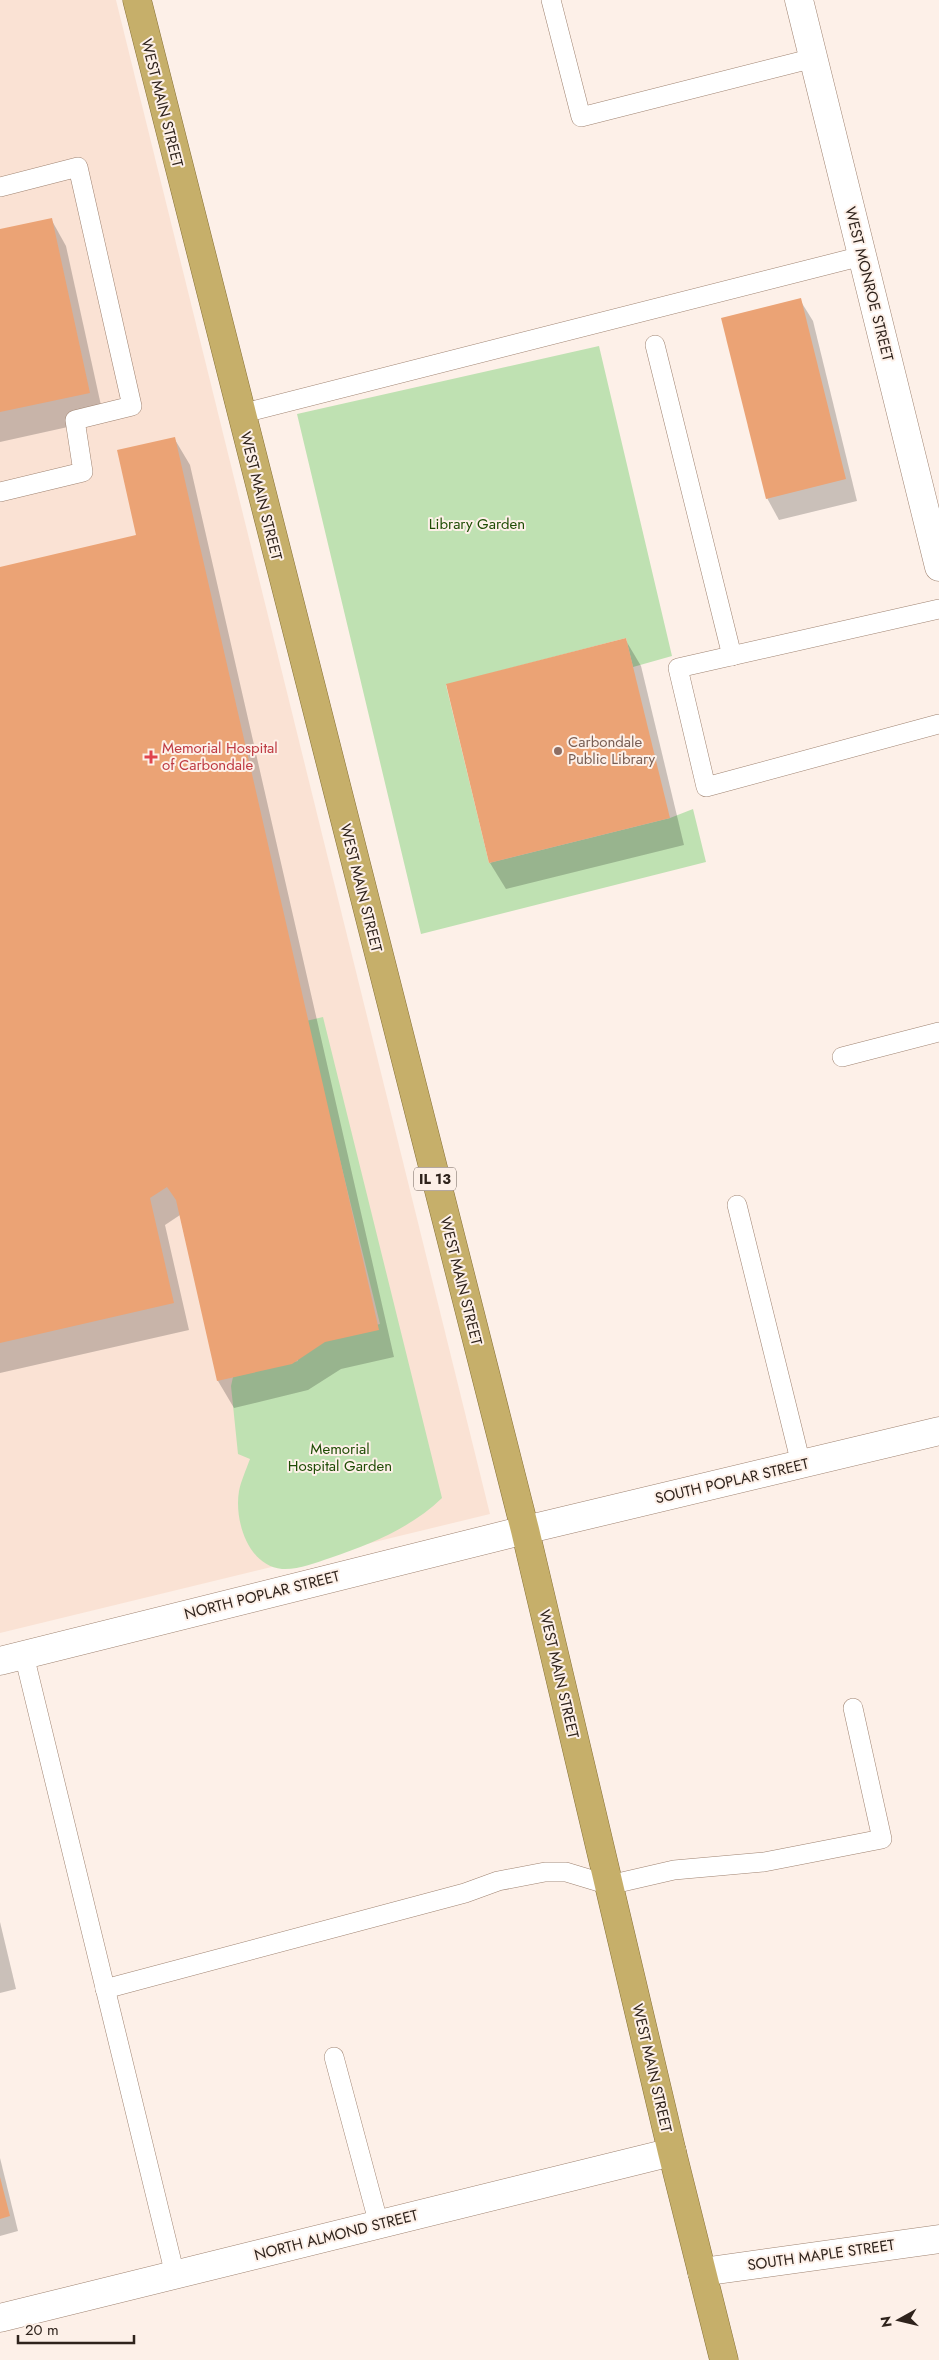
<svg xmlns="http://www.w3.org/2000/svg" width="939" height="2360" viewBox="0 0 939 2360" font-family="Jost,sans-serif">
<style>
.built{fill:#fae2d4}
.green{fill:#bfe1b2}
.shadow{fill:#0003}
.building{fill:#eba375}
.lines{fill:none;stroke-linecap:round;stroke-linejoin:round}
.service-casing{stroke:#9f8371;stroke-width:20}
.minor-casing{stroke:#9f8371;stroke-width:29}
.trunk-casing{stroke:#877137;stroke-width:29}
.service{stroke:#fff;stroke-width:19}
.minor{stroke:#fff;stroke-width:28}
.trunk{stroke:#c6af6a;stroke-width:28}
.education-dot{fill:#8d6e63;stroke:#fdf0e8;stroke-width:2}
.health-dot{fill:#e0444e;stroke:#fdf0e8;stroke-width:2}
.labels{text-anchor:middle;stroke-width:4;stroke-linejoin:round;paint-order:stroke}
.shield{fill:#fdf0e8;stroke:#6d6059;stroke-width:1}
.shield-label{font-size:14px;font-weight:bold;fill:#2f231c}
.street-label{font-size:15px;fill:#2f231c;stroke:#fdf0e8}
.park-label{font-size:15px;fill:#1f4c05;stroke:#fdf0e8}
.education-label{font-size:15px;fill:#785e54;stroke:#fdf0e8;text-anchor:start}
.health-label{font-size:15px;fill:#be3a42;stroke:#fdf0e8;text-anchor:start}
</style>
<rect width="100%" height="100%" fill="#fdf0e8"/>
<polygon class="built" points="0,0 116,0 490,1514 0,1633"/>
<g class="green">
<polygon points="599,346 672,656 633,667 626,638 446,685 489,863 670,818 693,809 706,862 421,934 297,414"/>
<path d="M323 1017 442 1498C411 1528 371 1544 330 1558 315 1563 298 1570 282 1569 248 1566 234 1520 239 1491 241 1481 246 1470 250 1459L238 1454 231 1386 233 1377 298 1361 297 1344 380 1324 306 1021Z"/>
</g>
<g class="shadow">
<polygon points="51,219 66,246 104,419 0,442 0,230"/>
<polygon points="800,300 813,321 857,501 779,520 767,498"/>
<polygon points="174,438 190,465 394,1357 341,1369 308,1390 234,1408 218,1381 180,1215 165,1225 189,1330 0,1373 0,568 137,536"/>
<polygon points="625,639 641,666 684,845 506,889 490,863"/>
<polygon points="0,1922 16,1989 0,1993"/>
<polygon points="0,2158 18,2231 0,2236"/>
</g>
<g class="building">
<polygon points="52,218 90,393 0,412 0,229"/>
<polygon points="801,298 846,479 766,499 721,318"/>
<polygon points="175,437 379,1330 325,1342 292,1364 217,1381 176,1200 167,1187 150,1198 174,1303 0,1343 0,567 136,535 117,450"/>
<polygon points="626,638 670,818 489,863 446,684"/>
<polygon points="0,2177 10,2216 0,2219"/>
</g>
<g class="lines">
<g class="service-casing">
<g id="service">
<polyline points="551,0 581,117 814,58"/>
<polyline points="0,187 78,167 132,406 75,420 83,472 0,492"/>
<polyline points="655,345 732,656"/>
<polyline points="240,414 862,256"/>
<polyline points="939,609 678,668 706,787 939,724"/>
<polyline points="842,1057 939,1032"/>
<polyline points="737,1205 801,1464"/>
<polyline points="24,1655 175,2275"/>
<polyline points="105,1989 465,1893 498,1881 545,1872 566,1872 609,1885 674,1870 764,1862 882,1839 853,1708"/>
<polyline points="334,2057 379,2225"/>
</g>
</g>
<g class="minor-casing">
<g id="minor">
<polyline points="799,0 939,567"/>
<polyline points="0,1661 525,1530 939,1431"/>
<polyline points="702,2272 939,2239"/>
<polyline points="0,2318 672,2152"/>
</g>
</g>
<g class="trunk-casing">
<polyline id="trunk" points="137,0 525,1530 672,2152 724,2360"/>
</g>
<use href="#service" class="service"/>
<use href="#minor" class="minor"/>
<use href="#trunk" class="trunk"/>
</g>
<circle class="education-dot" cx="558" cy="751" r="5"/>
<path class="health-dot" d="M148.5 749.5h5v5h5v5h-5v5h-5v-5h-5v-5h5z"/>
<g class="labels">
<rect class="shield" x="414" y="1167.5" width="42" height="23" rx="4"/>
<g class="shield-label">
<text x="435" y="1184">IL 13</text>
</g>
<g class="street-label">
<text transform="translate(162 103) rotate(76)" y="5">WEST MAIN STREET</text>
<text transform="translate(869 284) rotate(76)" y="5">WEST MONROE STREET</text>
<text transform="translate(261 496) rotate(76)" y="5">WEST MAIN STREET</text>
<text transform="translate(361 888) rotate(76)" y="5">WEST MAIN STREET</text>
<text transform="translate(461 1281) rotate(76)" y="5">WEST MAIN STREET</text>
<text transform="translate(732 1481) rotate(-13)" y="5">SOUTH POPLAR STREET</text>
<text transform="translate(262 1595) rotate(-14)" y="5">NORTH POPLAR STREET</text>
<text transform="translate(559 1674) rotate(77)" y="5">WEST MAIN STREET</text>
<text transform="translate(652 2068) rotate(77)" y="5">WEST MAIN STREET</text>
<text transform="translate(336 2235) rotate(-14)" y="5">NORTH ALMOND STREET</text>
<text transform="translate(821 2255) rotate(-8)" y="5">SOUTH MAPLE STREET</text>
</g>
<g class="park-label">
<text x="477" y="529">Library Garden</text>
<text x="340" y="1454">Memorial<tspan x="340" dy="17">Hospital Garden</tspan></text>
</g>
<g class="education-label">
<text x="568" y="747">Carbondale<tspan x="568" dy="17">Public Library</tspan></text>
</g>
<g class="health-label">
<text x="162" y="753">Memorial Hospital<tspan x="162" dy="17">of Carbondale</tspan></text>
</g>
</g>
<g transform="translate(899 2320) rotate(262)" stroke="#fdf0e8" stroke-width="4" paint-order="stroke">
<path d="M0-4L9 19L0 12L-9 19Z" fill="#2f231c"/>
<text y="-8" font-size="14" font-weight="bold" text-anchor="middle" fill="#2f231c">N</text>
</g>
<path d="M18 2335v8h116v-8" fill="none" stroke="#2f231c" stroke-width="2.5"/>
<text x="25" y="2335" font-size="15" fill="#2f231c" stroke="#fdf0e8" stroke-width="4" paint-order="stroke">20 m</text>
</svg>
